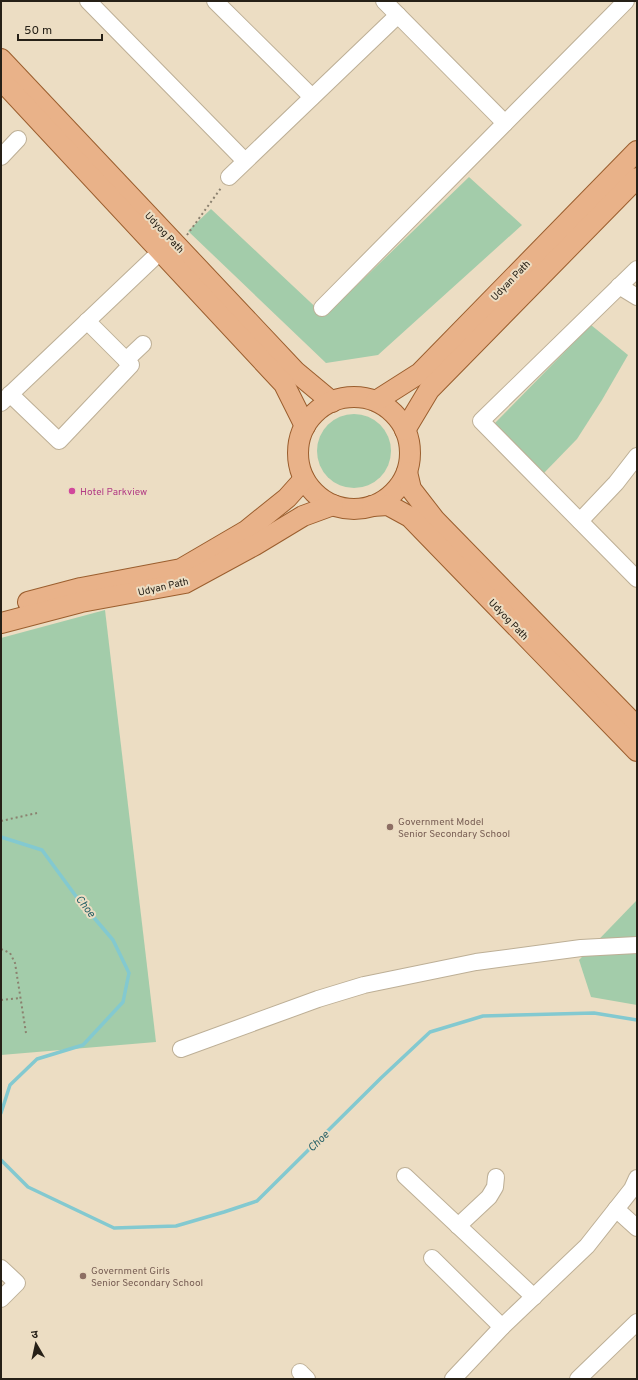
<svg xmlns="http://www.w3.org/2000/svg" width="638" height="1380" viewBox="0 0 638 1380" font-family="Overpass,'Noto Sans Devanagari',sans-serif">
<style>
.green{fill:#a3ccaa}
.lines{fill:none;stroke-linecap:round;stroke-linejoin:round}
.stream{stroke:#83c9d0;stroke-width:3.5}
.minor-casing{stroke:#bdaf96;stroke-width:18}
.major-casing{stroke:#9b5e2e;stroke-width:22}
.path{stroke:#8b816f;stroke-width:2;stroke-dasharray:2 3;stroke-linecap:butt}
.minor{stroke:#fff;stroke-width:16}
.major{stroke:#e9b289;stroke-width:20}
.hotel-dot{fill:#d1479c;stroke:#ecddc3;stroke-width:1.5}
.education-dot{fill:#8d6e63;stroke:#ecddc3;stroke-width:1.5}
.labels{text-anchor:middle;stroke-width:4;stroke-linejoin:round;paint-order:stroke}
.street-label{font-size:10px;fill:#262017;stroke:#ecddc3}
.hotel-label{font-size:10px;fill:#b23c85;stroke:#ecddc3;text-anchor:start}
.education-label{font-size:10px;fill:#785e54;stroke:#ecddc3;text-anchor:start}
.water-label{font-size:11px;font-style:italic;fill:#255f65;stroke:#ecddc3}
</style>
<rect width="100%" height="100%" fill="#ecddc3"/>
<g class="green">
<polygon points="469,177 522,225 378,355 326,363 188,231 211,209 325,316"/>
<polygon points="591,325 628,355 602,400 577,439 543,474 494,424"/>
<circle cx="354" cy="451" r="37"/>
<polygon points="105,610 156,1042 1,1055 1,638"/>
<polygon points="637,900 637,1005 591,997 579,960"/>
</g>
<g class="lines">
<g class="stream">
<polyline points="1,837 42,850 78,899 113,940 129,973 123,1002 83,1045 37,1059 10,1085 1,1113"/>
<polyline points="1,1160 28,1187 114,1228 176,1226 224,1212 257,1201 381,1078 430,1032 483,1016 594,1013 637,1020"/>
</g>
<g class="minor-casing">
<g id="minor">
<polyline points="88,1 245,161"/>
<polyline points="215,1 312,97"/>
<polyline points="384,1 505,123"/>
<polyline points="1,157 18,139"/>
<polyline points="229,177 398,15"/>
<polyline points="637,269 481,421 637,579"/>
<polyline points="619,286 637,297"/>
<polyline points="322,308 626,1"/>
<polyline points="126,360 143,344"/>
<polyline points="10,394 59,441 131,365 87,321"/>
<polyline points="1,403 161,251"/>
<polyline points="580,521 616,483 637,456"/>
<polyline points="181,1049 318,999 364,985 476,962 581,948 637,945"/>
<polyline points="405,1176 534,1297"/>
<polyline points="616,1209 637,1228"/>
<polyline points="458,1226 489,1197 495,1187 496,1177"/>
<polyline points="432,1258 502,1327"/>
<polyline points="1,1268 17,1283 1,1299"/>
<polyline points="300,1372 307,1379"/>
<polyline points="453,1379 502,1327 587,1246 632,1189 637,1178"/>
<polyline points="578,1379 637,1322"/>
</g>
</g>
<g class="major-casing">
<g id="major">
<polyline points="1,59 296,372 332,402"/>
<polyline points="1,80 284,384 305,426"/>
<circle cx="354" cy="453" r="56"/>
<polyline points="376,401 420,373 637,151"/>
<polyline points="405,430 429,390 637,178"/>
<polyline points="407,472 411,489 435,520 637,727"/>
<polyline points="372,506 388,505 410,517 637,751"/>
<polyline points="28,602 81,588 181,569 246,531 287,498 304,479"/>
<polyline points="1,623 81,602 185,583 255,545 303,516 333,505"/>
</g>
</g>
<g class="path">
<polyline points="187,235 221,188"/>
<polyline points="1,821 37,813"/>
<polyline points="1,949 10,953 15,963 26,1033"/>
<polyline points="1,1000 21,998"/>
</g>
<use href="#minor" class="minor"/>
<use href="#major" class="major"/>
</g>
<circle class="hotel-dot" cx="72" cy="491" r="4"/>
<g class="education-dot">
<circle cx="390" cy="827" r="4"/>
<circle cx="83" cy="1276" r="4"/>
</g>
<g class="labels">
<g class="street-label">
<text transform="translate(165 232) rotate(47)" y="4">Udyog Path</text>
<text transform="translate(510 280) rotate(-46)" y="4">Udyan Path</text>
<text transform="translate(163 586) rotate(-13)" y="4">Udyan Path</text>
<text transform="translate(509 619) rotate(46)" y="4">Udyog Path</text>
</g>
<g class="hotel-label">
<text x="80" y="495">Hotel Parkview</text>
</g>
<g class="education-label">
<text x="398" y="825">Government Model<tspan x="398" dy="12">Senior Secondary School</tspan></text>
<text x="91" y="1274">Government Girls<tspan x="91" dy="12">Senior Secondary School</tspan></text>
</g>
<g class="water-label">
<text transform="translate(86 906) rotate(52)" y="4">Choe</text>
<text transform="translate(318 1141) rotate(-44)" y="4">Choe</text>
</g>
</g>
<rect width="638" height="1380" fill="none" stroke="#262017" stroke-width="4"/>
<g transform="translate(36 1344) rotate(351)" stroke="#ecddc3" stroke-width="3" paint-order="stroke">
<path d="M0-3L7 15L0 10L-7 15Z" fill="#262017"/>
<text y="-6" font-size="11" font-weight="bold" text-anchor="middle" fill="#262017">उ</text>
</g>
<path d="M18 34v6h84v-6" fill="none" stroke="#262017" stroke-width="2"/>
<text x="24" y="34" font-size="12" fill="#262017" stroke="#ecddc3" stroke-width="3" paint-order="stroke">50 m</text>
</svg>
